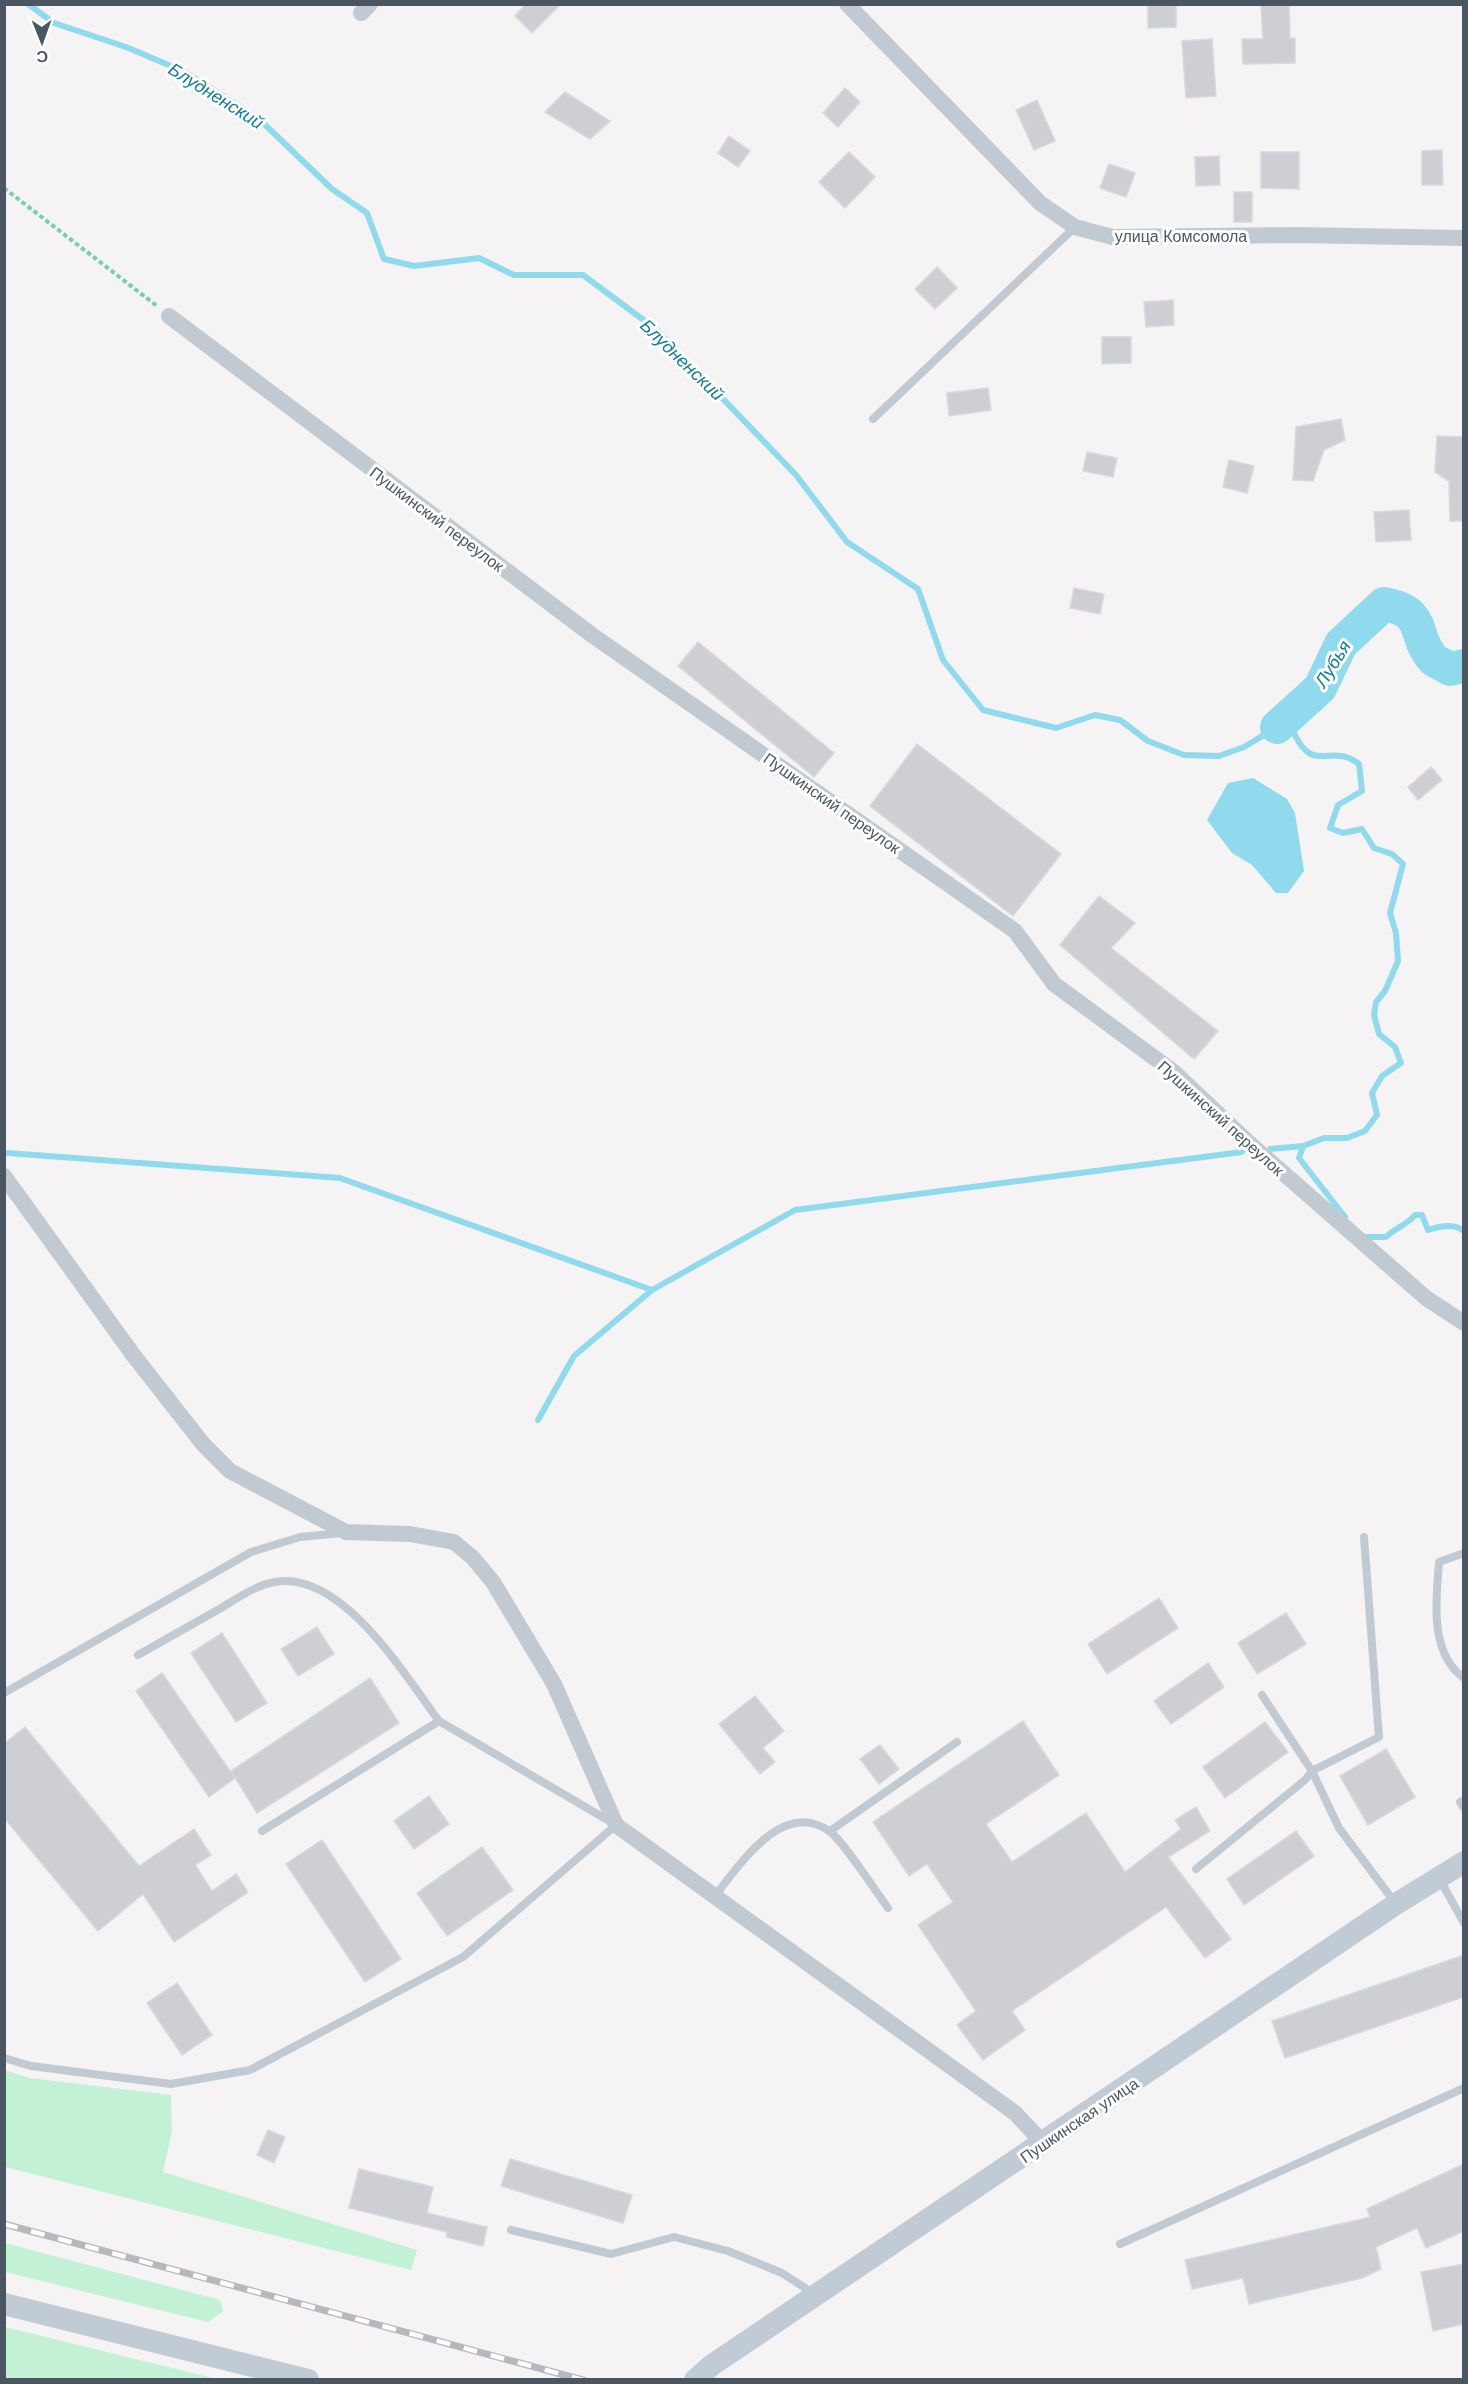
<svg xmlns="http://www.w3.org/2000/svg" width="1468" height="2384" viewBox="0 0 1468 2384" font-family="Arial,sans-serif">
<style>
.green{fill:#c3f1d5}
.water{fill:#90daee}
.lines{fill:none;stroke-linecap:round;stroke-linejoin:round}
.stream{stroke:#90daee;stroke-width:6}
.river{stroke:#90daee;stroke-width:34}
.building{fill:#cdcfd5;stroke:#d7d9de;stroke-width:1.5}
.path{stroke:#7ad0a6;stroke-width:4;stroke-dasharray:4.5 3;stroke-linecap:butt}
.lane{stroke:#c1cad2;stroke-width:8}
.street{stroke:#c1cad2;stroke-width:16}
.secondary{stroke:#c1cbd6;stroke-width:22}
.rail-casing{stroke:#b5b8bd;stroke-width:7}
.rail{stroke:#fff;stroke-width:4.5;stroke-dasharray:14;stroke-linecap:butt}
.labels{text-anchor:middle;stroke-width:6;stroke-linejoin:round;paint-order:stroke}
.street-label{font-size:16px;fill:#4a5661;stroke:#fff}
.water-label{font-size:18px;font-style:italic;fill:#0c7c9b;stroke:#fff}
</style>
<rect width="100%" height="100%" fill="#f5f3f3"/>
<g class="green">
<polygon points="4,2070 30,2078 171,2095 172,2131 163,2172 417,2250 411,2270 5,2167"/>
<polygon points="5,2243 220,2300 223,2311 208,2322 5,2272"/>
<polygon points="4,2327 5,2327 217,2379 5,2379"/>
</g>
<polygon class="water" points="1253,778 1287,799 1295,813 1304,871 1288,893 1276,893 1252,865 1232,853 1207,820 1228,783"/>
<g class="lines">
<g class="stream">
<path d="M28 4 54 23 126 47 185 72 258 118 332 189 367 213 384 259 414 266 479 258 514 275H583L657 330 796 475 847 542 918 589 943 660 983 710 1056 728 1095 715 1120 720 1148 741 1184 755 1219 756 1244 747 1277 727 1293 731C1314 777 1329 741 1359 764L1362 791 1338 805 1330 828 1343 833 1362 829 1374 848 1392 854 1403 864 1390 913 1396 933 1398 961 1385 991 1376 1002 1374 1015 1379 1034 1395 1047 1401 1063 1382 1076 1372 1093 1377 1115 1365 1131 1347 1138H1324L1303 1146 1299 1158 1345 1217"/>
<polyline points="1270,1149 1303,1146"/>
<polyline points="8,1153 340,1178 652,1290 795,1210 1242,1152"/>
<path d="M1365 1237H1386C1396 1227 1407 1225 1415 1215H1422L1428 1230C1439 1226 1454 1223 1464 1231"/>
<polyline points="538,1420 574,1356 652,1290"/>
</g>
<path class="river" d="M1277 727 1320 688 1341 644 1384 604C1429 612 1411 636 1434 660 1438 663 1446 666 1450 669L1464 666"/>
</g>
<g class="building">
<polygon points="526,4 561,4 532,33 515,16"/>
<polygon points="1148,4 1176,4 1176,27 1148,28"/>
<polygon points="1261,4 1289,4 1290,38 1295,38 1295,63 1243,64 1242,39 1263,39"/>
<polygon points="1212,39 1216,96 1186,98 1182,41"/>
<polygon points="845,88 860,102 838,127 823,113"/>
<polygon points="565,92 610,121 590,139 545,112"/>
<polygon points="1037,100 1055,141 1034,150 1016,110"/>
<polygon points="729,136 750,151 738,167 718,153"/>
<polygon points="1442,150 1443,185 1422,185 1422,151"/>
<polygon points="849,152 875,177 845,208 819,182"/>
<polygon points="1261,152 1299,152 1299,189 1261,188"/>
<polygon points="1219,156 1220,185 1196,186 1195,157"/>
<polygon points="1109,164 1135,173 1126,197 1100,188"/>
<rect x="1234" y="192" width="18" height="30"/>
<polygon points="937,267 957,288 935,309 915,289"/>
<polygon points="1173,300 1174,325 1146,327 1144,302"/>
<polygon points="1102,337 1131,337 1131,363 1102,364"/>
<polygon points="988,388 991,410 949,416 947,393"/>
<polygon points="1341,419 1345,440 1324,450 1313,481 1293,480 1296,427"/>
<polygon points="1437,436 1464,437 1464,521 1450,521 1449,481 1435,472"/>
<polygon points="1087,452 1117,458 1113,477 1083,471"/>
<polygon points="1229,460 1254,466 1247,493 1223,487"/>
<polygon points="1409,510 1411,540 1376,542 1374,512"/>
<polygon points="1074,588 1104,594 1100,614 1070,608"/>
<polygon points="698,642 834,753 814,777 678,666"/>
<polygon points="917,744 1061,854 1013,916 870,806"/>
<polygon points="1431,767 1442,780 1418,800 1408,787"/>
<polygon points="1099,896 1135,923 1111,948 1218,1031 1194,1059 1060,945"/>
<polygon points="1159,1598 1178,1628 1107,1674 1088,1644"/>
<polygon points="1286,1613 1306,1644 1257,1674 1238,1643"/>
<polygon points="317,1627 334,1654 298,1676 281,1649"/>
<polygon points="222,1633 267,1703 236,1722 191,1653"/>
<polygon points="1208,1663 1224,1687 1171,1724 1154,1701"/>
<polygon points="162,1673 235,1778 209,1797 136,1691"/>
<polygon points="370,1678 399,1723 257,1813 231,1771"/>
<polygon points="755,1696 784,1731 763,1748 775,1762 760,1774 719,1724"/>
<polygon points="1023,1721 1059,1775 986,1824 1012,1862 1086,1813 1125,1872 1181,1829 1175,1820 1196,1807 1210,1831 1168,1857 1231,1939 1205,1958 1166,1907 1012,2011 1025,2030 983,2060 957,2025 976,2011 918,1925 953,1902 927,1864 909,1876 873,1822"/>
<polygon points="1265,1722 1288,1752 1225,1798 1203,1767"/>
<polygon points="25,1727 139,1866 194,1829 211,1855 195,1865 212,1891 236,1874 248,1892 174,1942 143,1894 98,1931 4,1818 4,1744"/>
<polygon points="880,1745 899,1769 879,1784 860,1759"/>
<polygon points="1386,1749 1415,1797 1368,1825 1340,1776"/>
<polygon points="429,1796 449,1824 414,1849 394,1821"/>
<polygon points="1296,1831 1314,1856 1244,1905 1227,1879"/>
<polygon points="322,1840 401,1959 365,1982 286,1864"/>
<polygon points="482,1847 513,1890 447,1936 417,1893"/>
<polygon points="1464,1955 1464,1997 1285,2058 1272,2021"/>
<polygon points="177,1983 212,2035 182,2055 147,2003"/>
<polygon points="268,2130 285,2137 274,2163 257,2155"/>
<polygon points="510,2159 632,2195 623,2223 501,2186"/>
<polygon points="1464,2164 1464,2231 1426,2248 1417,2228 1376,2247 1381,2269 1362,2278 1249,2304 1243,2278 1192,2289 1185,2260 1370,2217 1367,2209"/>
<polygon points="359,2169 433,2187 427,2213 487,2227 483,2246 446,2237 447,2232 349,2208"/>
<polygon points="1464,2264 1464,2324 1433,2331 1421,2272"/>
</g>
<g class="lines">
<polyline class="path" points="4,188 157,306"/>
<g class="lane">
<polyline points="873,419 1075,227"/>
<path d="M1464 1553 1439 1562C1436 1600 1429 1653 1464 1678"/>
<path d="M138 1655C166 1639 193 1624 221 1608 238 1598 256 1585 275 1582 342 1570 406 1677 439 1721"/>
<polyline points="4,1693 251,1552 300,1537 342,1533"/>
<polyline points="1262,1695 1312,1771 1339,1828 1396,1904"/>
<polyline points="1464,1800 1460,1802 1464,1808"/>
<polyline points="830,1831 957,1742"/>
<polyline points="1196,1869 1305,1780 1312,1771 1379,1737 1364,1537"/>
<polyline points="1439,1878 1464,1923"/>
<path d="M714 1897C739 1866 782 1798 829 1831 842 1839 876 1892 888 1908"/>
<polyline points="4,2058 31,2066 171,2084 250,2070 463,1957 616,1825 439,1721 262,1831"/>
<polyline points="511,2230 611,2254 674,2237 728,2251 782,2273 813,2293"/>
<polyline points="1120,2244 1464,2088"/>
</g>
<g class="street">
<polyline points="847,4 1040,203 1075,227 1112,237 1297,235 1464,238"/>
<polyline points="361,13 370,4"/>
<polyline points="169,316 592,635 1015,931 1054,984 1175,1073 1249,1143 1426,1298 1464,1323"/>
<polyline points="4,1176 134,1356 203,1444 230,1471 346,1532 410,1534 454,1542 473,1558 493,1582 554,1684 616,1825 1015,2113 1044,2144"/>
</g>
<g class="secondary">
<polyline points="4,2304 308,2380"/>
<polyline points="695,2380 712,2365 1396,1904 1464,1862"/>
</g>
<g class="rail-casing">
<polyline id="rail" points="4,2224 583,2380"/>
</g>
<use href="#rail" class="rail"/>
</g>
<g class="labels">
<g class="street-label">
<text x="1181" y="242">улица Комсомола</text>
<text transform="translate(437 519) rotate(37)" y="6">Пушкинский переулок</text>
<text transform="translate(832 803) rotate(35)" y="6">Пушкинский переулок</text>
<text transform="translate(1221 1118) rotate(42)" y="6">Пушкинский переулок</text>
<text transform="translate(1079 2120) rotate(-34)" y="6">Пушкинская улица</text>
</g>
<g class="water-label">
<text transform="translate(216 96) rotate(32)" y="6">Блудненский</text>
<text transform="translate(682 360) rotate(44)" y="6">Блудненский</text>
<text transform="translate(1333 664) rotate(-58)" y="6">Лубья</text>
</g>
</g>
<rect width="1468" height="2384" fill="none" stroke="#4a5661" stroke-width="12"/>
<g transform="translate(42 42) rotate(179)" stroke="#ffffff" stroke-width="4.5" paint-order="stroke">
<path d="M0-4.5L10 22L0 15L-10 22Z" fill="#4a5661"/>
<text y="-9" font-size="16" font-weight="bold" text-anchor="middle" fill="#4a5661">С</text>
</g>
</svg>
